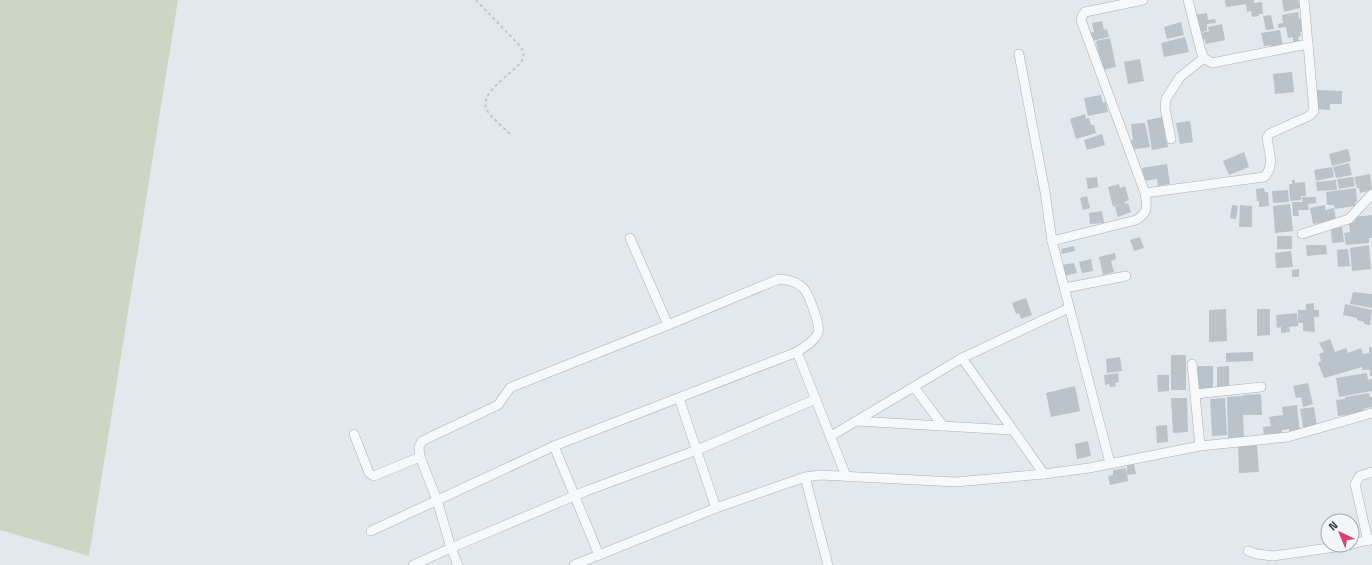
<svg xmlns="http://www.w3.org/2000/svg" width="1372" height="565" viewBox="0 0 1372 565" font-family="'Space Grotesk',sans-serif">
<style>
.green{fill:#cbd6c4}
.building{fill:#bac2ca}
.lines{fill:none;stroke-linecap:round;stroke-linejoin:round}
.minor-casing{stroke:#a8b0b7;stroke-width:10}
.path{stroke:#c1c6cb;stroke-width:2;stroke-dasharray:3 3;stroke-linecap:butt}
.minor{stroke:#f6f8fa;stroke-width:9}
</style>
<rect width="100%" height="100%" fill="#e3e8ec"/>
<polygon class="green" points="0,0 178,0 89,556 0,530"/>
<g class="building">
<polygon points="1225,0 1254,0 1254,3 1262,2 1263,14 1259,14 1259,16 1252,17 1251,11 1247,12 1246,4 1226,7"/>
<polygon points="1282,0 1298,0 1300,8 1284,12"/>
<polygon points="1298,12 1299,19 1303,18 1304,24 1301,24 1302,32 1300,32 1301,36 1298,37 1299,41 1293,42 1293,37 1288,38 1286,27 1278,28 1278,24 1283,23 1282,15"/>
<polygon points="1207,13 1208,20 1215,19 1216,23 1207,24 1207,31 1201,32 1200,29 1198,30 1194,15"/>
<polygon points="1271,15 1274,29 1266,30 1263,16"/>
<polygon points="1102,21 1104,30 1107,29 1109,37 1092,41 1090,33 1094,32 1092,23"/>
<polygon points="1181,22 1184,35 1167,39 1164,27"/>
<polygon points="1222,24 1225,40 1206,44 1205,39 1202,40 1201,33 1210,31 1209,31 1208,27"/>
<polygon points="1280,30 1283,47 1272,49 1271,45 1264,46 1261,33"/>
<polygon points="1185,37 1189,52 1164,57 1161,43"/>
<polygon points="1110,38 1116,67 1102,70 1096,41"/>
<polygon points="1140,59 1144,81 1128,84 1124,62"/>
<polygon points="1292,72 1294,92 1275,94 1273,74"/>
<polygon points="1317,90 1342,91 1342,104 1330,104 1330,110 1316,109"/>
<polygon points="1101,95 1103,103 1106,102 1108,112 1088,116 1084,98"/>
<polygon points="1085,114 1086,119 1089,118 1091,125 1094,125 1096,133 1076,139 1070,119"/>
<polygon points="1163,117 1168,147 1152,150 1147,120"/>
<polygon points="1190,121 1193,142 1180,144 1176,123"/>
<polygon points="1145,123 1150,147 1130,150 1129,140 1133,140 1131,124"/>
<polygon points="1102,134 1105,145 1087,150 1084,140"/>
<polygon points="1348,149 1351,161 1332,166 1329,154"/>
<polygon points="1244,152 1249,167 1229,175 1223,161"/>
<polygon points="1349,163 1352,175 1336,178 1333,167"/>
<polygon points="1167,164 1170,184 1158,186 1157,179 1144,181 1142,168"/>
<polygon points="1332,167 1334,177 1316,181 1314,170"/>
<polygon points="1370,174 1372,190 1360,193 1359,188 1357,188 1354,177"/>
<polygon points="1097,177 1098,187 1088,189 1086,178"/>
<polygon points="1353,177 1355,186 1339,189 1337,179"/>
<polygon points="1292,180 1295,180 1295,183 1305,182 1306,196 1301,196 1301,200 1290,201 1289,184 1292,184"/>
<polygon points="1336,180 1337,190 1317,191 1316,182"/>
<polygon points="1119,184 1120,188 1125,186 1129,200 1125,202 1125,204 1128,203 1131,212 1118,217 1115,207 1122,204 1113,207 1108,187"/>
<polygon points="1264,188 1265,192 1268,192 1269,206 1259,207 1259,201 1257,201 1256,189"/>
<polygon points="1356,188 1357,202 1355,202 1355,206 1335,209 1334,205 1327,205 1326,192"/>
<polygon points="1288,190 1289,202 1273,203 1272,191"/>
<polygon points="1087,196 1090,208 1083,210 1080,198"/>
<polygon points="1302,197 1316,197 1316,203 1308,204 1309,210 1298,210 1299,216 1293,216 1292,202 1302,202"/>
<polygon points="1290,204 1293,231 1275,233 1273,206"/>
<polygon points="1232,205 1238,206 1236,219 1230,218"/>
<polygon points="1240,205 1252,206 1252,227 1239,227"/>
<polygon points="1325,205 1325,210 1334,208 1336,220 1313,224 1310,208"/>
<polygon points="1102,211 1104,223 1090,224 1089,213"/>
<polygon points="1372,215 1372,238 1369,238 1369,243 1346,245 1344,233 1350,232 1349,223 1355,222 1354,217"/>
<polygon points="1342,227 1344,242 1332,243 1331,228"/>
<rect x="1277" y="236" width="15" height="13"/>
<polygon points="1140,237 1144,248 1134,251 1130,240"/>
<polygon points="1306,245 1326,245 1327,254 1307,256"/>
<polygon points="1369,245 1371,269 1352,271 1350,248"/>
<polygon points="1074,246 1075,251 1062,254 1061,249"/>
<polygon points="1348,249 1350,266 1338,267 1337,250"/>
<polygon points="1291,251 1293,267 1276,268 1275,253"/>
<polygon points="1115,253 1116,259 1111,261 1114,272 1103,275 1099,257"/>
<polygon points="1091,259 1093,271 1082,273 1079,262"/>
<polygon points="1074,263 1077,273 1064,276 1062,265"/>
<polygon points="1299,269 1299,277 1292,277 1292,270"/>
<polygon points="1353,292 1372,294 1372,308 1350,304"/>
<polygon points="1026,298 1032,315 1021,319 1019,313 1016,314 1012,303"/>
<polygon points="1314,303 1314,310 1319,310 1319,317 1314,317 1315,332 1303,331 1303,323 1298,323 1298,310 1306,310 1306,304"/>
<polygon points="1345,304 1372,310 1370,325 1364,324 1364,322 1357,320 1357,318 1343,315"/>
<polygon points="1226,309 1227,341 1209,342 1209,310"/>
<polygon points="1257,309 1270,309 1270,335 1257,336"/>
<polygon points="1297,313 1298,326 1289,327 1290,332 1281,333 1281,327 1277,328 1276,315"/>
<polygon points="1330,339 1335,352 1346,348 1348,353 1361,348 1363,354 1369,353 1369,347 1372,347 1372,376 1370,376 1370,370 1362,370 1362,367 1324,378 1318,363 1321,361 1319,354 1324,352 1319,343"/>
<polygon points="1253,352 1253,361 1226,362 1226,353"/>
<rect x="1171" y="355" width="15" height="35"/>
<polygon points="1120,357 1122,371 1107,373 1106,359"/>
<rect x="1196" y="366" width="17" height="24"/>
<polygon points="1229,366 1229,388 1217,388 1217,367"/>
<polygon points="1118,373 1119,382 1115,383 1116,386 1110,387 1109,384 1105,385 1104,375"/>
<polygon points="1367,373 1368,380 1372,379 1372,391 1339,397 1336,378"/>
<polygon points="1157,375 1169,375 1169,391 1158,392"/>
<polygon points="1308,383 1313,404 1303,407 1301,397 1296,398 1293,386"/>
<polygon points="1075,386 1080,411 1051,417 1046,393"/>
<polygon points="1369,393 1370,397 1372,397 1372,407 1363,409 1364,415 1346,417 1346,415 1338,416 1336,400 1345,399 1345,397"/>
<polygon points="1261,394 1262,415 1243,415 1244,437 1228,438 1227,397 1243,396 1243,405 1243,395"/>
<polygon points="1171,398 1187,398 1188,432 1173,433"/>
<polygon points="1225,398 1227,435 1212,436 1210,399"/>
<polygon points="1297,405 1300,432 1290,433 1289,429 1282,430 1282,435 1264,437 1263,427 1271,426 1269,417 1283,415 1282,407"/>
<polygon points="1314,407 1317,427 1307,429 1307,427 1303,427 1300,409"/>
<polygon points="1167,425 1168,442 1157,443 1156,426"/>
<polygon points="1088,441 1091,456 1077,459 1075,444"/>
<polygon points="1257,445 1259,472 1239,473 1238,446"/>
<polygon points="1134,464 1136,474 1127,475 1127,465"/>
<polygon points="1126,468 1128,481 1110,485 1108,476 1113,475 1113,470"/>
</g>
<g class="lines">
<g class="minor-casing">
<g id="minor">
<polyline points="1188,0 1201,51 1204,58 1212,63 1308,44"/>
<polyline points="1019,54 1045,192 1052,241 1110,463"/>
<polyline points="1171,139 1165,108 1166,99 1180,77 1204,58"/>
<path d="M1145 193 1264 177C1275 167 1269 151 1267 138L1269 134 1309 116 1314 111 1304 0"/>
<polyline points="1302,234 1349,219 1372,194"/>
<polyline points="630,238 668,325"/>
<path d="M1052 241 1136 220C1149 212 1147 207 1145 193L1081 20 1082 16 1085 12 1143 0"/>
<polyline points="1065,288 1126,276"/>
<polyline points="962,358 1044,474"/>
<polyline points="1192,364 1200,446"/>
<polyline points="914,387 943,426"/>
<polyline points="1195,394 1261,387"/>
<polyline points="679,398 716,508"/>
<polyline points="856,421 1012,430"/>
<polyline points="354,434 369,473 374,476 420,457"/>
<polyline points="831,436 962,358 1069,308"/>
<polyline points="554,446 599,555"/>
<polyline points="805,477 828,565"/>
<polyline points="371,531 554,446 797,352"/>
<polyline points="1368,541 1355,484 1360,476 1372,472"/>
<polyline points="1352,544 1372,539"/>
<polyline points="1248,551 1257,554 1273,556 1350,545"/>
<path d="M413 565 451 548 437 500 420 457 419 447 422 441 498 405 510 388 514 386 668 325 779 279C787 280 796 281 802 287 808 291 821 326 818 333 814 342 804 347 797 352L846 476"/>
<polyline points="458,565 451,548 586,491 697,450 816,399"/>
<polyline points="574,565 716,508 805,477 820,475 956,482 1044,474 1089,468 1200,446 1288,437 1372,413"/>
</g>
</g>
<path class="path" d="M476 0 521 47 524 53C523 56 523 59 521 62 512 74 475 95 488 112 494 120 503 127 510 134"/>
<use href="#minor" class="minor"/>
</g>
<g transform="translate(1340 533) rotate(316)"><circle r="19" fill="#f3f6f9" stroke="#a3aab1"/>
<path d="M0-3L7 15L0 10L-7 15Z" fill="#d7436d"/>
<text y="-6" font-size="11" font-weight="bold" text-anchor="middle" fill="#2a3846">N</text>
</g>
</svg>
